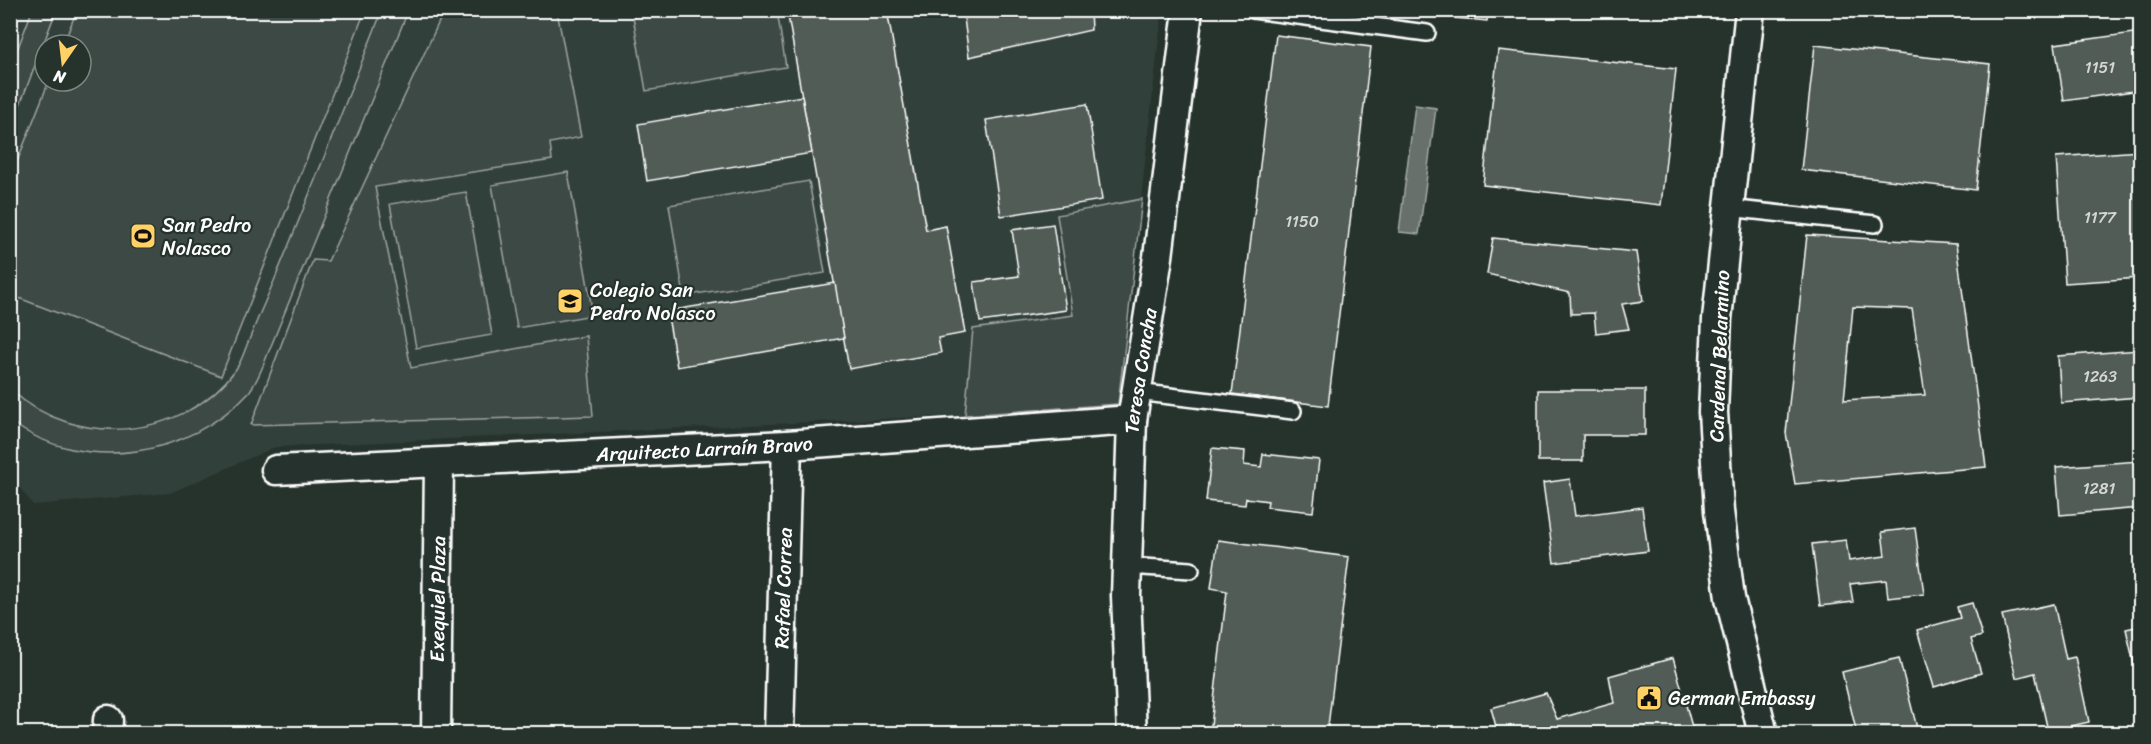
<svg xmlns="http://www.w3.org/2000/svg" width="2151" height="744" viewBox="0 0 2151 744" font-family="Sriracha,sans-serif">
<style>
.built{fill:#333f3a;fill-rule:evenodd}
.green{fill:#3e4944;stroke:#9ea4a2;stroke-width:1.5}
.water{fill:#67706c;stroke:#a4a9a7;stroke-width:1.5}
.building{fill:#515c57;stroke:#fff;stroke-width:1.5;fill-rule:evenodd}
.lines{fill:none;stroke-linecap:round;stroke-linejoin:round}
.service-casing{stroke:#fff;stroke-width:20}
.minor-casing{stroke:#fff;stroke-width:33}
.service{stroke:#26332d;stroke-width:15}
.minor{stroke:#26332d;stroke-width:28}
.labels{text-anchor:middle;stroke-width:4.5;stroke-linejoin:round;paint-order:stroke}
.number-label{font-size:16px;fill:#d4d6d5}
.poi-label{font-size:20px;fill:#fff;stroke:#26332d;text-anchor:start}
.street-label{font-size:20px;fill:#fff;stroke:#26332d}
</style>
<rect width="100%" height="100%" fill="#26332d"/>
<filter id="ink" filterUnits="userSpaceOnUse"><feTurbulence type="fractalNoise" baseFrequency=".0167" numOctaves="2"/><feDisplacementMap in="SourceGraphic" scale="12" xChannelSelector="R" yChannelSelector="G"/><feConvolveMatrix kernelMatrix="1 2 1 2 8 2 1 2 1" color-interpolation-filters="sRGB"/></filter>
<g filter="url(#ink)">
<path class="built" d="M11 11H1162L1118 404 965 415 275 447 170 493 33 505 11 476ZM45 45H81V81H45Z"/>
<g class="green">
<polygon points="77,10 365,11 221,376 11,295 11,177 49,81 81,81 81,45 63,45"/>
<polygon points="32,11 56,11 11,128 11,66"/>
<path d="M382 11H408L271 346C265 360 259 380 249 392 190 457 84 475 11 422V390C75 449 184 441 236 369 242 361 245 349 249 340 257 320 265 301 274 281 311 192 346 101 382 11Z"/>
<polygon points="444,11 557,11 581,137 550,143 552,160 375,187 411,368 586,336 593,416 251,425 313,260 328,261"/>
<polygon points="632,11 777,11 786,67 646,91"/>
<polygon points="568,172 593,315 517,328 492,185"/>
<polygon points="809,181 825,273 684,296 669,205"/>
<polygon points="466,192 492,335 416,348 390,204"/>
<polygon points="1142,199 1118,404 965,415 973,329 1073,315 1057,215"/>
</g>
<polygon class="water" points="1415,105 1436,108 1419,234 1399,232"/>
<g class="building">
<polygon points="787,10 887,10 926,230 946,226 965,333 938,338 941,353 849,369"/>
<polygon points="963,10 1090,10 1091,30 969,57"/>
<polygon points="1457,10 1488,10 1487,21 1456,18"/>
<polygon points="2140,32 2140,90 2064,101 2055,44"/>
<polygon points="1276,35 1371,47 1328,406 1232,394"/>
<polygon points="1815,45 1990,64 1976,190 1801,170"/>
<polygon points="1498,50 1676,69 1661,205 1483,185"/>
<polygon points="802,96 812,153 647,181 638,124"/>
<polygon points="1087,104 1102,200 1001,216 986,120"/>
<polygon points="2140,151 2140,278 2065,283 2056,157"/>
<polygon points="1053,224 1066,310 980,322 974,282 1019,276 1012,230"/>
<path d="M1807 235 1956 244 1986 467 1795 484 1786 433ZM1853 307 1912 309 1925 395 1844 400Z"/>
<polygon points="1493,238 1636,252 1643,301 1622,304 1629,329 1596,333 1594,313 1571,314 1570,293 1487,274"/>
<polygon points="835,283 844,338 677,367 667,311"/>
<polygon points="2140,350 2140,397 2061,403 2058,356"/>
<polygon points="1538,390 1645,390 1645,435 1583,435 1583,461 1538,461"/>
<polygon points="1212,448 1245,451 1244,465 1261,467 1263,454 1319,460 1313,512 1267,507 1268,501 1246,498 1245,505 1206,501"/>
<polygon points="2140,461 2140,508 2060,515 2056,467"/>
<polygon points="1570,479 1575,516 1642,507 1648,551 1554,563 1543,483"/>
<polygon points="1915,528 1924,594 1888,598 1886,580 1850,584 1853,602 1820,606 1812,544 1846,540 1849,561 1885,556 1882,532"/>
<polygon points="1218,540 1349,557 1327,734 1210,734 1227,591 1211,588"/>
<polygon points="1972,603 1982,636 1971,639 1981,673 1934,687 1917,630 1960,618 1957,607"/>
<polygon points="2054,604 2066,659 2075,657 2089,722 2048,731 2035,673 2016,678 2002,615"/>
<polygon points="2140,626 2140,690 2126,629"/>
<polygon points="1673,658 1694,734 1498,734 1491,708 1546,693 1557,719 1614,703 1609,676"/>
<polygon points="1899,658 1917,728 1897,734 1857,734 1842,672"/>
</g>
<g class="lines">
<g class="service-casing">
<g id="service">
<polyline points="1253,10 1427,33"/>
<polyline points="1728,208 1875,224"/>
<polyline points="1137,392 1293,411"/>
<polyline points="1127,566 1191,570"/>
</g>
</g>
<g class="minor-casing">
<g id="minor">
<polyline points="1750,10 1717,319 1713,412 1719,511 1730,598 1763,734"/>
<path id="s1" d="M276 470 787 445 1132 420"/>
<polyline points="107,734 108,720"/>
<path id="s2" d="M436 734 439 463"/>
<path id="s3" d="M779 734 787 445"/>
<path id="s4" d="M1132 734 1126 596 1132 420 1158 257 1188 10"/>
</g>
</g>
<use href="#service" class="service"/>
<use href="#minor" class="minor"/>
</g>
</g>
<defs>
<g id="stadium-square" transform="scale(1.35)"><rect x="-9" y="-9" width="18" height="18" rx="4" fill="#ffd166" stroke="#26332d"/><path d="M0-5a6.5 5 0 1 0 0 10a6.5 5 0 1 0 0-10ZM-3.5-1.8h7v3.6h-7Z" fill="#111"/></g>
<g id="school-square" transform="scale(1.35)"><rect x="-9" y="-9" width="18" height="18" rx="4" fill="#ffd166" stroke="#26332d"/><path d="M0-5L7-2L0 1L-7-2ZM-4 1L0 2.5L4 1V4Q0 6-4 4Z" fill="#111"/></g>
<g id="civic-square" transform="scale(1.35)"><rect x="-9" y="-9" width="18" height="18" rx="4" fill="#ffd166" stroke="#26332d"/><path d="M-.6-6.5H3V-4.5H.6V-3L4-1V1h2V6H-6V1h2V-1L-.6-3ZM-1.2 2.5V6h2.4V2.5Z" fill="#111"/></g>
</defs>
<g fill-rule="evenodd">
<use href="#stadium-square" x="143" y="236"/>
<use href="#school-square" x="570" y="301"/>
<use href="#civic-square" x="1649" y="698"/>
</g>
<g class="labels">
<g class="number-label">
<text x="2100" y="73">1151</text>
<text x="2100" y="223">1177</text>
<text x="1302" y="227">1150</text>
<text x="2100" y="382">1263</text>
<text x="2099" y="494">1281</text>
</g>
<g class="poi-label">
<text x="162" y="232">San Pedro<tspan x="162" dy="23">Nolasco</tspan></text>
<text x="590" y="297">Colegio San<tspan x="590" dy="23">Pedro Nolasco</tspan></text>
<text x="1668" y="705">German Embassy</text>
</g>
<g class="street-label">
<text transform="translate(1719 356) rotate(-88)" y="7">Cardenal Belarmino</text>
<text dy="7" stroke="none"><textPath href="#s4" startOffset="364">Teresa Concha</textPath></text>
<text dy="7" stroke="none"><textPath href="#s1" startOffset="429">Arquitecto Larraín Bravo</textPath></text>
<text dy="7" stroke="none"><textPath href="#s3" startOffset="146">Rafael Correa</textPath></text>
<text dy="7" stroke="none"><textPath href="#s2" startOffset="135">Exequiel Plaza</textPath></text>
</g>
</g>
<rect width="2151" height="744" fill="none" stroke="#26332d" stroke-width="36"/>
<rect x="18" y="18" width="2115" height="708" fill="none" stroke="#fff" stroke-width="2" filter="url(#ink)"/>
<g transform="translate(63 63) rotate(194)"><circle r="28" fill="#26332d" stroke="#7d8581" stroke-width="1.5"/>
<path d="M0-4.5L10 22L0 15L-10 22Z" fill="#ffd166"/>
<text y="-9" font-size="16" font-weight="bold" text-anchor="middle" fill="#ffffff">N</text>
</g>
</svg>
